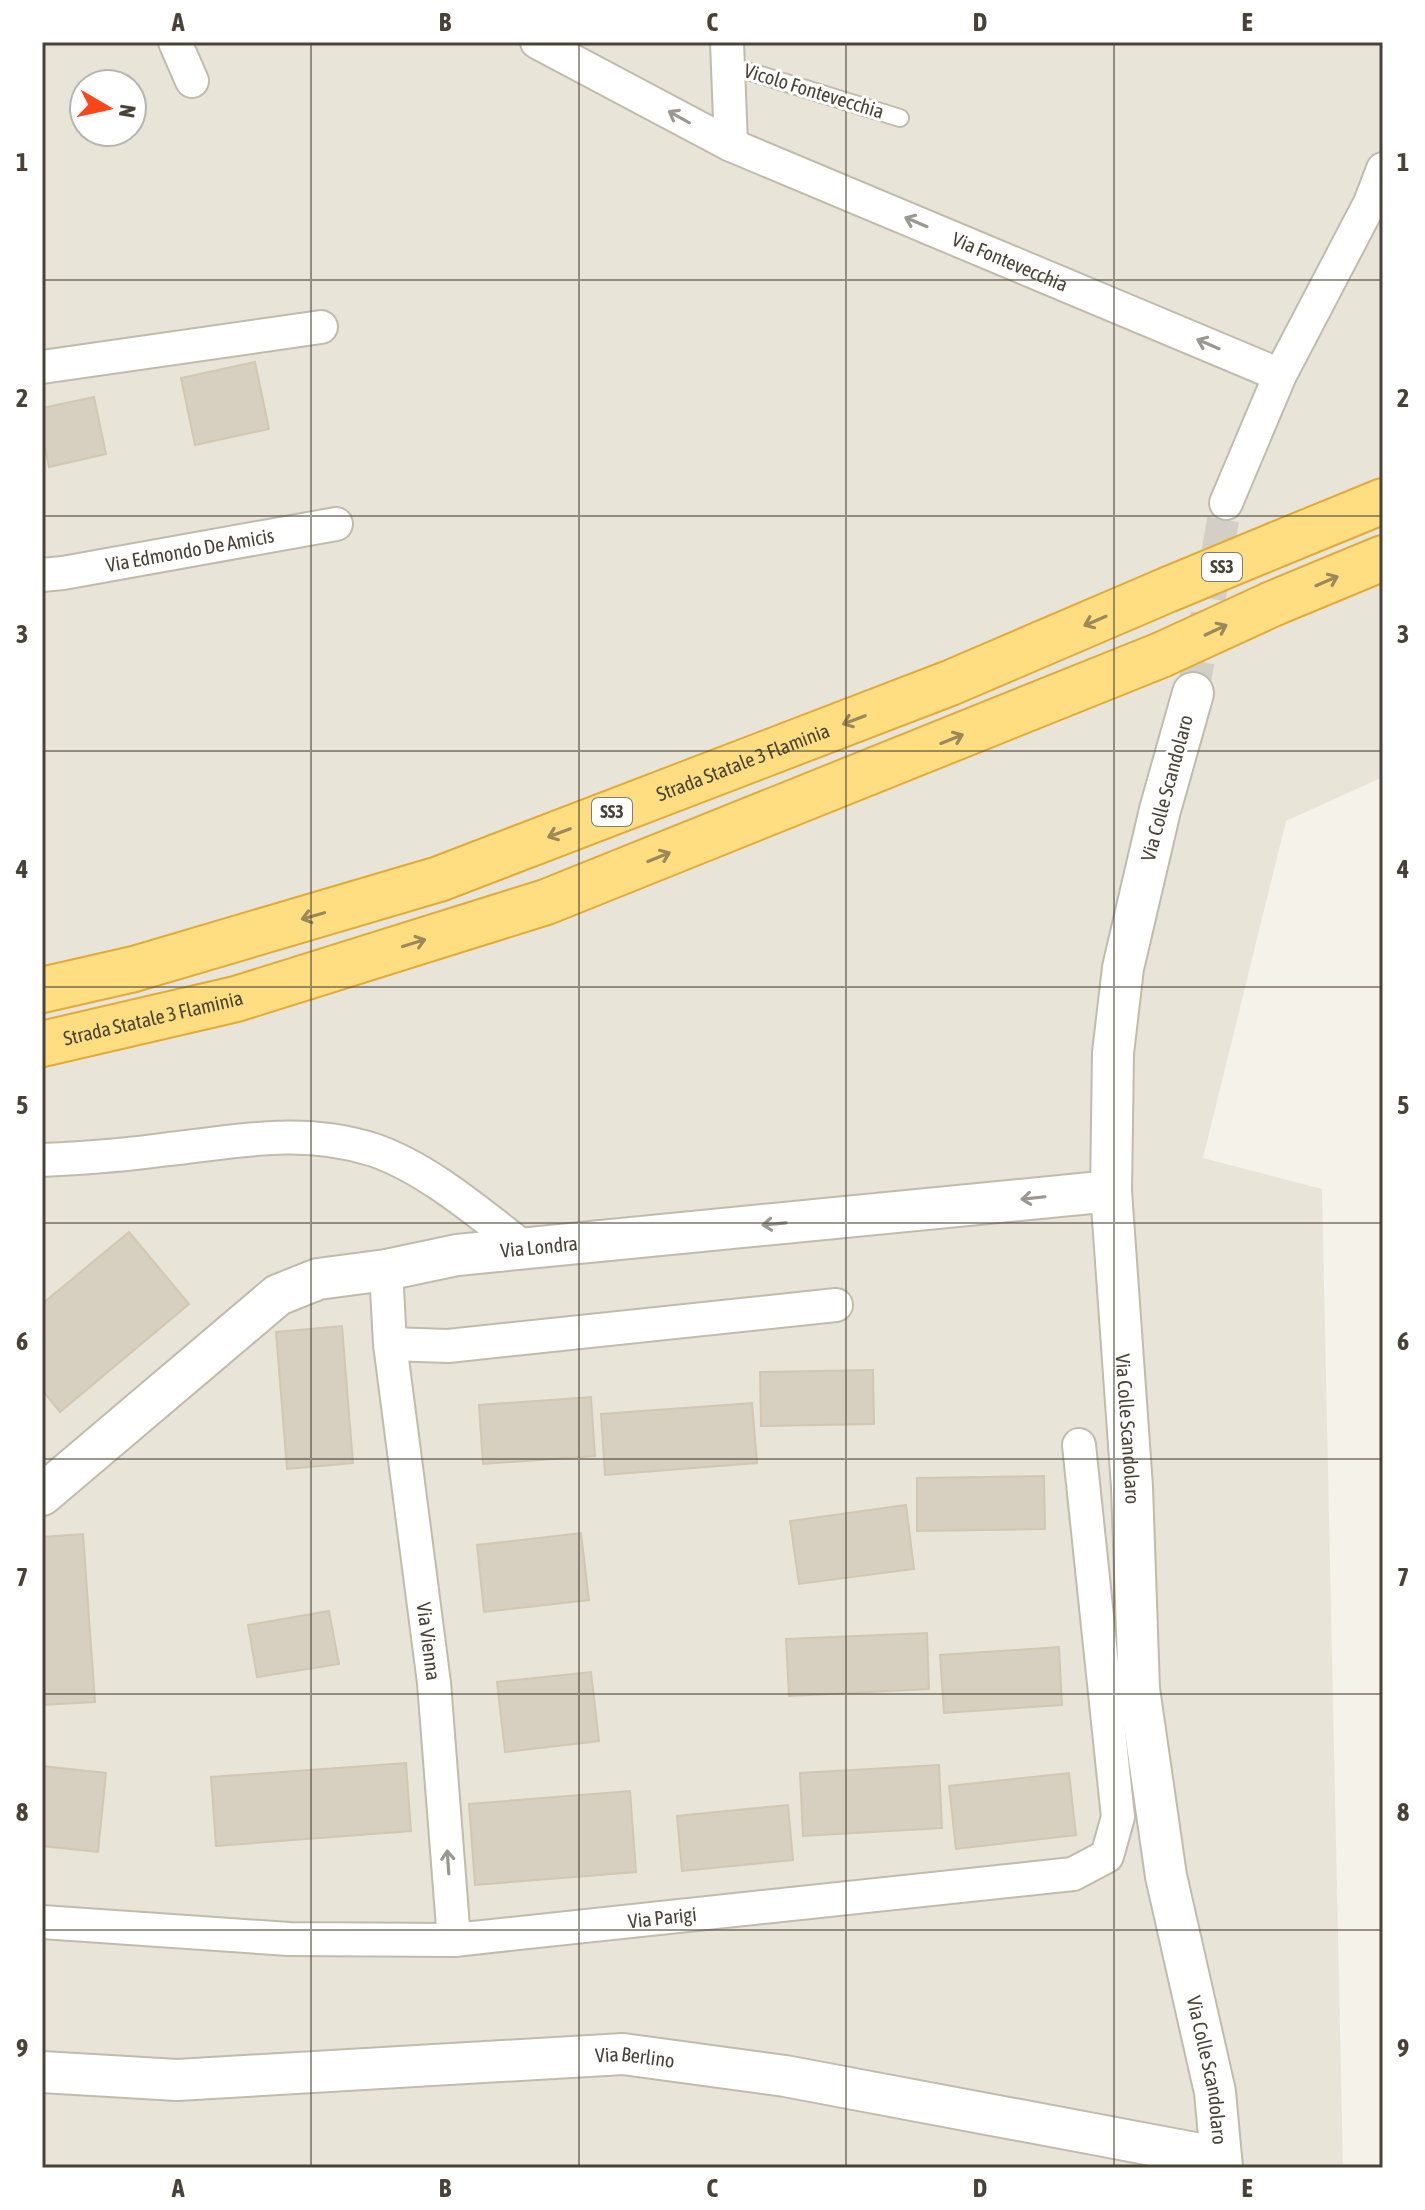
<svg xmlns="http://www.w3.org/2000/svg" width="1425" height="2210" viewBox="0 0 1425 2210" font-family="'Asap Condensed',sans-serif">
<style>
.residential{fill:#e9e4d8;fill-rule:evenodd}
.building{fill:#d7cfbf;stroke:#d2c7b2;stroke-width:2}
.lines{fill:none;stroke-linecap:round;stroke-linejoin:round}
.minor-tunnel{stroke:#d3cfc6;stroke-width:32;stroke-dasharray:32 16;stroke-linecap:butt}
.service-casing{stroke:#c1bbac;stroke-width:20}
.minor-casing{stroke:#c1bbac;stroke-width:36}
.tertiary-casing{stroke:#c1bbac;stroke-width:44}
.trunk-casing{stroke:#e1ab38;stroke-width:48}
.service{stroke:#fff;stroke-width:16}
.minor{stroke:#fff;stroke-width:32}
.tertiary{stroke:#fff;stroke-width:40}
.trunk{stroke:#ffde82;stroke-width:44}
.trunk-bridge-casing{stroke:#e1ab38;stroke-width:48;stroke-linecap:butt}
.trunk-bridge{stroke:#ffde82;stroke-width:44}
.oneway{stroke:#9b9891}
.oneway2{stroke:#9b8959}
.grid{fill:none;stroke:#494337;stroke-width:2;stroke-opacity:0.55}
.labels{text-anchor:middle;stroke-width:6;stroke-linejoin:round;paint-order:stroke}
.shield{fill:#fff;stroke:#807b73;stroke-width:2}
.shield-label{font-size:18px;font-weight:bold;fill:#494337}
.street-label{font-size:20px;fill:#494337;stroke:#fff}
.neatline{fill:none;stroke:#494337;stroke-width:3}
.grid-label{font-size:26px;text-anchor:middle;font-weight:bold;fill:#494337}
</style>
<rect width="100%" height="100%" fill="#f5f2ea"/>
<path class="residential" d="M42 42H1383V777L1286 821 1203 1158 1322 1189 1343 2168H42ZM84 84H132V132H84Z"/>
<g class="building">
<polygon points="255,362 269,429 195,445 181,378"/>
<polygon points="94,397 106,454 49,467 42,433 42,408"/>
<polygon points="129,1232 189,1304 60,1412 42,1390 42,1304"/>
<polygon points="342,1326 353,1463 287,1469 276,1332"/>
<polygon points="873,1370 874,1424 761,1426 760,1372"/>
<polygon points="591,1397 595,1456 483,1464 479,1405"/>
<polygon points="752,1403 757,1463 605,1475 601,1414"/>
<polygon points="1044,1476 1045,1529 917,1531 917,1478"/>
<polygon points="906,1505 914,1569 799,1584 790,1521"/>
<polygon points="581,1533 589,1600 484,1612 477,1545"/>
<polygon points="83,1534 95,1702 42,1705 42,1537"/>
<polygon points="329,1611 339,1664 257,1677 248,1625"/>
<polygon points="927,1633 929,1689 789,1696 786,1639"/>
<polygon points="1059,1647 1062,1705 944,1713 940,1655"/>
<polygon points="591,1672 599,1741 505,1752 497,1682"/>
<polygon points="406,1763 411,1831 216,1846 211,1777"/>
<polygon points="939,1765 942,1828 803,1836 800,1773"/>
<polygon points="42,1766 106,1773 98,1852 42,1846"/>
<polygon points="1069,1773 1076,1835 956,1849 949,1786"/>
<polygon points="630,1791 636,1872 475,1885 469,1804"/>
<polygon points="788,1805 793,1860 682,1871 677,1816"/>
</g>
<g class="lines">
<polyline class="minor-tunnel" points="1193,693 1226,503"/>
<g class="service-casing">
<polyline id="service" points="728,65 900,118"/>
</g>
<g class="minor-casing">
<g id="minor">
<polyline points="175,42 192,81"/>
<path id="s1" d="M537 42 731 145 1280 375"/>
<polyline points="727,42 731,145"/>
<polyline points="42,367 321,327"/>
<polyline points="1226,503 1280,375 1370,203 1383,169"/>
<path id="s2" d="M42 575 63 573 336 524"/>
<path d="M42 1160C85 1158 127 1155 169 1149 240 1141 304 1127 374 1150 429 1169 481 1215 527 1250"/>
<path id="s3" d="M386 1270 390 1344 434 1683 454 1940"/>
<polyline points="390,1344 448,1346 836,1305"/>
<path id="s4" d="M42 1922 289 1939 454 1940 1073 1874 1107 1856 1118 1817 1079 1445"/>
</g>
</g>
<g class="tertiary-casing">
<g id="tertiary">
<path id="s5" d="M1193 693 1160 810 1123 968 1113 1053 1111 1191 1132 1487 1139 1689 1166 1876 1215 2092 1222 2168"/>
<path id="s6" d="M42 1495 278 1295 318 1279 386 1270 457 1255 1111 1191"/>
<path id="s7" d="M42 2072 177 2080 623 2054 785 2076 1221 2158"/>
</g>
</g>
<g class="trunk-casing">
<g id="trunk">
<polyline points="1278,544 1383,501"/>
<polyline points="1272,604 1383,558"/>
<path id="s8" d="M42 990 134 969 439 879 950 683 1167 590"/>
<path id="s9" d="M42 1044 236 999 546 902 1161 655"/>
</g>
</g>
<use href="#service" class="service"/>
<use href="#minor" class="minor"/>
<use href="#tertiary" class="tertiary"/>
<use href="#trunk" class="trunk"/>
<g class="trunk-bridge-casing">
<g id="trunk-bridge">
<polyline points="1167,590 1278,544"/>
<polyline points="1161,655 1272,604"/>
</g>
</g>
<use href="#trunk-bridge" class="trunk-bridge"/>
</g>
<defs><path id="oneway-shaft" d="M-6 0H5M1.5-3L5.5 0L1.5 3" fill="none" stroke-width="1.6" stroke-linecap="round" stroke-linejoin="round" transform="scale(2)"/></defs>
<g class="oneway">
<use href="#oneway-shaft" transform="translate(679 117) rotate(-151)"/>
<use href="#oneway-shaft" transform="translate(916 222) rotate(-157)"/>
<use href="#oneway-shaft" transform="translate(1208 344) rotate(-157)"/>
<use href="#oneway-shaft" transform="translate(1033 1198) rotate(174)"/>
<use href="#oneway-shaft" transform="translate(774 1224) rotate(175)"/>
<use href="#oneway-shaft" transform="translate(448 1862) rotate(-94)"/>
</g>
<g class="oneway2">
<use href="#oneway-shaft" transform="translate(1327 581) rotate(-23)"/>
<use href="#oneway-shaft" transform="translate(1095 621) rotate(157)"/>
<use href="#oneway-shaft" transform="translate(1216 630) rotate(-25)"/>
<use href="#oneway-shaft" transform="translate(854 720) rotate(159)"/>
<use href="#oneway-shaft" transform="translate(952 739) rotate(-22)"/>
<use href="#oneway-shaft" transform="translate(559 833) rotate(159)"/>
<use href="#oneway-shaft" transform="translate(659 857) rotate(-22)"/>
<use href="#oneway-shaft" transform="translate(313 916) rotate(164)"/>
<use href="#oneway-shaft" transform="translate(414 943) rotate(-17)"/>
</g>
<path class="grid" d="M311 42V2168M579 42V2168M846 42V2168M1114 42V2168M42 280H1383M42 516H1383M42 751H1383M42 987H1383M42 1223H1383M42 1459H1383M42 1694H1383M42 1930H1383"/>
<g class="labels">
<g class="shield">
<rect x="1202" y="553" width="40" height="28" rx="6"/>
<rect x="592" y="798" width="40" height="28" rx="6"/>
</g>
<g class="shield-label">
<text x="1222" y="573">SS3</text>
<text x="612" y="818">SS3</text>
</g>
<g class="street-label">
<text transform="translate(814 91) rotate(17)" y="7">Vicolo Fontevecchia</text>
<text dy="7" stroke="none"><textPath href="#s1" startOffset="522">Via Fontevecchia</textPath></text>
<text dy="7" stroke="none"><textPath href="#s2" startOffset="150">Via Edmondo De Amicis</textPath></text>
<text dy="7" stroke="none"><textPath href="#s8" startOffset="738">Strada Statale 3 Flaminia</textPath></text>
<text transform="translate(1167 788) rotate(-75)" y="7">Via Colle Scandolaro</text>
<text dy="7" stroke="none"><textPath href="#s9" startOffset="114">Strada Statale 3 Flaminia</textPath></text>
<text dy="7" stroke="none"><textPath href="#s6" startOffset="576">Via Londra</textPath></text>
<text dy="7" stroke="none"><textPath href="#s5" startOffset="746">Via Colle Scandolaro</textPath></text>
<text dy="7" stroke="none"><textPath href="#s3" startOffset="374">Via Vienna</textPath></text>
<text dy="7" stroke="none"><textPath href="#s4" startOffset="622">Via Parigi</textPath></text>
<text dy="7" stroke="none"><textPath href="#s7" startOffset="594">Via Berlino</textPath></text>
<text dy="7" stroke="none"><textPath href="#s5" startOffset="1394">Via Colle Scandolaro</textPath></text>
</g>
</g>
<rect width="1425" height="2210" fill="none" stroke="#ffffff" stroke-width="88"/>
<g transform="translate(108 108) rotate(99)"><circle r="38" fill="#ffffff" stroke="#b6b4af" stroke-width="2"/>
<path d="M0-6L14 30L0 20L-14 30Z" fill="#fe4618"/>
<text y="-12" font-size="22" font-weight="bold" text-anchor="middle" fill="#494337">N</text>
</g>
<rect x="44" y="44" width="1337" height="2122" class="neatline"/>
<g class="grid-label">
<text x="178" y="31">A</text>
<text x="445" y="31">B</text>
<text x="712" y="31">C</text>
<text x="980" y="31">D</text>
<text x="1247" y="31">E</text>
<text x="22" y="171">1</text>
<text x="1403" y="171">1</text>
<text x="22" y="407">2</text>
<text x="1403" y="407">2</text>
<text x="22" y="643">3</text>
<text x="1403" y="643">3</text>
<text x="22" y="878">4</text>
<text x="1403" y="878">4</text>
<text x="22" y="1114">5</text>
<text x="1403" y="1114">5</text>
<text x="22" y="1350">6</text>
<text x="1403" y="1350">6</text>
<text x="22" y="1586">7</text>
<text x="1403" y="1586">7</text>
<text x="22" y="1821">8</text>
<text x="1403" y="1821">8</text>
<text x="22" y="2057">9</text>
<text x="1403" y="2057">9</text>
<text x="178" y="2197">A</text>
<text x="445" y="2197">B</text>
<text x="712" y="2197">C</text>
<text x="980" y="2197">D</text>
<text x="1247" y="2197">E</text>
</g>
</svg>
